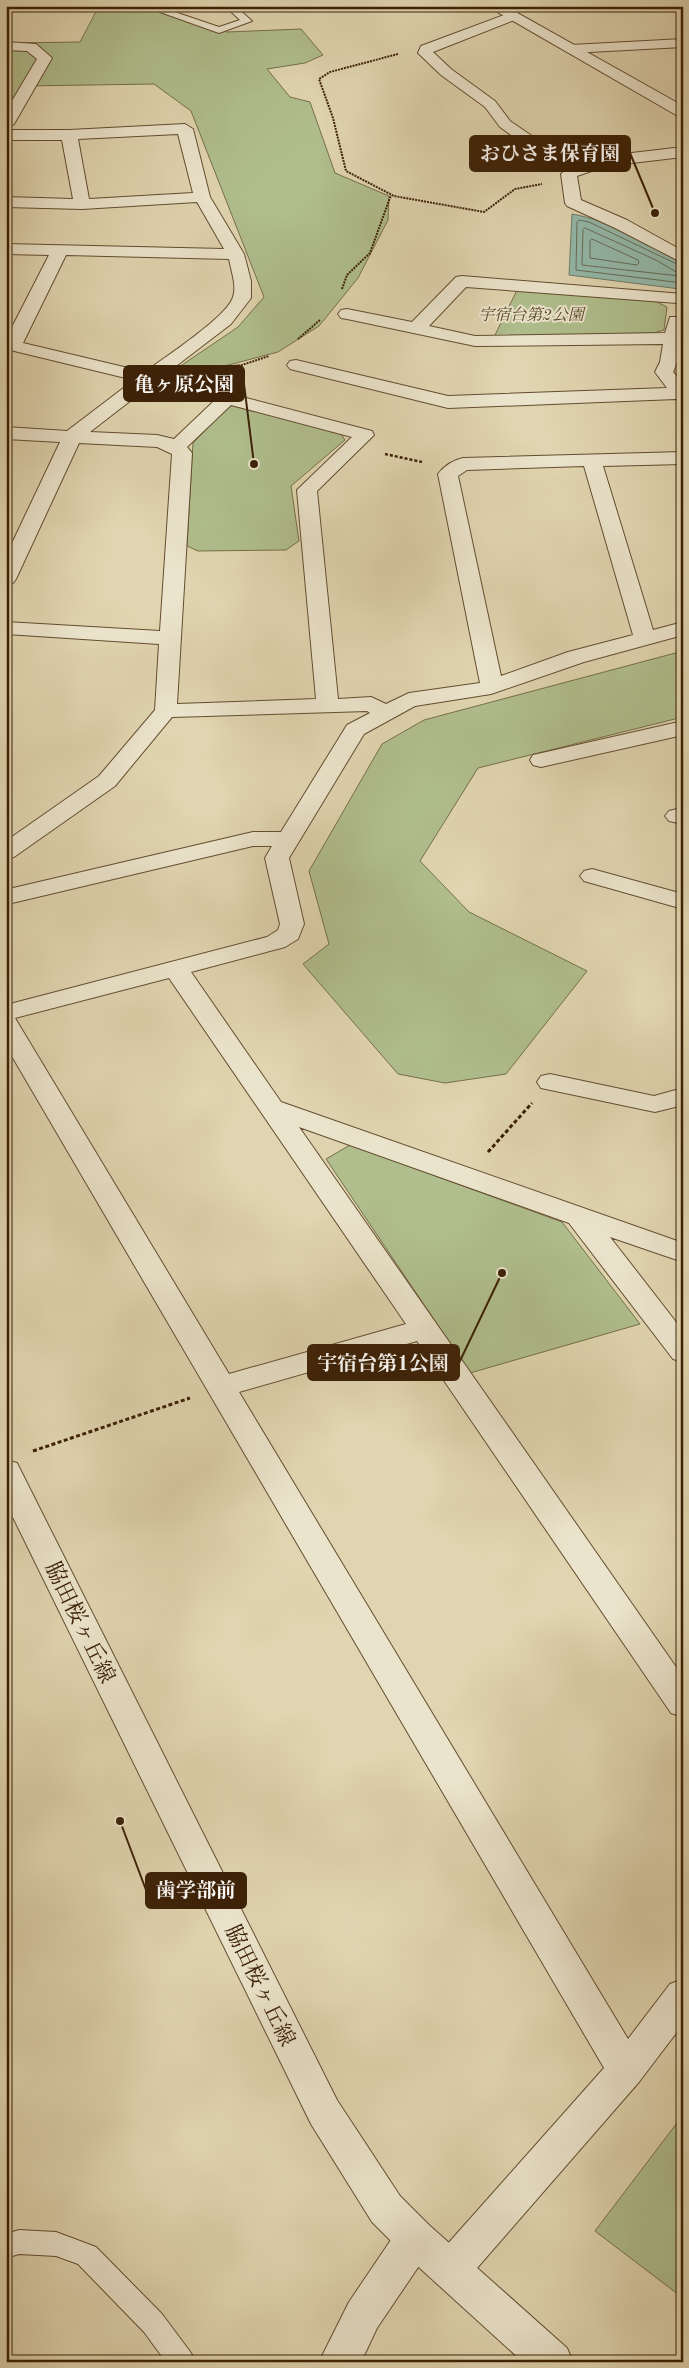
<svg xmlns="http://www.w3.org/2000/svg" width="689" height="2368" viewBox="0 0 689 2368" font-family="'Old Standard TT','Noto Serif JP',serif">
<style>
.green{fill:#b0be8d;stroke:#766f4a}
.water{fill:#94b9aa;stroke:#707c68}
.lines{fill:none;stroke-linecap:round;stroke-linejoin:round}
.shore{stroke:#686c58;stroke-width:1}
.service-casing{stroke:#644d30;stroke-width:2}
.minor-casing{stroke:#644d30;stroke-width:2}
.tertiary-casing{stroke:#644d30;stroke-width:2}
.path-far2{stroke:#3b2006;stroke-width:2;stroke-dasharray:2 1;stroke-linecap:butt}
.path-far1{stroke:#3b2006;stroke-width:2.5;stroke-dasharray:3 2;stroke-linecap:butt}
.path{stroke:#3b2006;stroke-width:3;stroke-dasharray:4 2.5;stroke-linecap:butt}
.service{fill:#ebe4cc;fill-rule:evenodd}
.minor{fill:#ebe4cc;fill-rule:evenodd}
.tertiary{fill:#ebe4cc;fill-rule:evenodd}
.labels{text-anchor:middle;stroke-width:4;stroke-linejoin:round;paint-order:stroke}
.far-park-label{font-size:16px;font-style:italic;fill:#584828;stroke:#ebe4cc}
.near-street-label{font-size:22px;fill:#3b2006;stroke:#ebe4cc}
.leader{fill:none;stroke:#3b2006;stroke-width:2}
.callout-dot{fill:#3b2006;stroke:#ebe4cc;stroke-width:2}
.callout{fill:#3b2006;stroke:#3b2006;stroke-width:2}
.callout-label{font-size:20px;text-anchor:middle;font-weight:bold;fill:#fff}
</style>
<rect width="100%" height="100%" fill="#e0d5b0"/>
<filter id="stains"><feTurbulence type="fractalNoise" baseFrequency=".004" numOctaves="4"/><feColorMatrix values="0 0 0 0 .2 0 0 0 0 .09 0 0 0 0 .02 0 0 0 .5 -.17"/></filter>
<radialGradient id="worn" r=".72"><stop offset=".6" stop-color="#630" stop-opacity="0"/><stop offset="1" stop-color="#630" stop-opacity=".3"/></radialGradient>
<g class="green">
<polygon points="99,6 154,6 227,32 301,29 323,55 305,63 267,69 290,97 310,102 335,173 389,196 388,220 358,278 319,326 278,352 221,367 179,367 238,327 264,297 191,111 154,84 24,86 6,105 6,43 80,42"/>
<polygon points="518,288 655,301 667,307 664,330 654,333 494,337"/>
<polygon points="239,405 339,431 345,440 291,486 299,541 286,550 198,551 187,546 193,443 229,406"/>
<polygon points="683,651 683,717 478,768 420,861 469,912 587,971 506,1074 445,1083 398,1074 303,964 329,944 309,871 382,744 424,720"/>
<polygon points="350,1145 562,1222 640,1324 470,1373 326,1159"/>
<polygon points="683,2115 683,2298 595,2231"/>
</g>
<path class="water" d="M572 214C611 221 649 243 683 263V286L680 289 569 275Z"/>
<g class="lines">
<g class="shore">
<polygon points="585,228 656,260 678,273 679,276 582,265 583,230"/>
<polygon points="592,239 638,260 639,263 637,265 590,258 590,241"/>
<polyline points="683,267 589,222 579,220 577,222 576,270 683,283"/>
</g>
<g class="service-casing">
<g id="service">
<polygon points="143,6 157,6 219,27 240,20 226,7 235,6 252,21 219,33"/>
<polygon points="19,2230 56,2232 96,2247 162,2314 191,2353 195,2362 166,2362 144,2332 78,2264 56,2256 19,2254 6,2258 6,2234"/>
</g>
</g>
<g class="minor-casing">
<g id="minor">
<polygon points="512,12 517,13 519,16 517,19 433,52 451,69 495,101 510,121 551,149 584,162 623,154 683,147 683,157 606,166 577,176 581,200 627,220 683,251 683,263 615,228 567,206 565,203 561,174 569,167 539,155 500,127 485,107 441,75 418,53 421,46"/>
<polygon points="683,39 683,47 571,53 564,49 571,45"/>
<polygon points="6,42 36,44 52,58 14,124 6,129 6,111 37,59 27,51 6,50"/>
<path d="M185 124 193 129 210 197 244 254 251 281V298L231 324 163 376 372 431 374 435 317 491 338 699 371 697 386 704 409 693 480 683 438 474C444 466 454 460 463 458L683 452V464L603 466 653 630 683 622V635L584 662 491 694 415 706 364 734 289 858 304 924 298 939 285 947 191 972 281 1102 683 1243V1262L610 1237 683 1331V1362L673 1359 569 1223 299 1127 683 1677V1717L671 1713 417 1341 239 1392 628 2039 670 1984 683 1979V2024L639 2082 464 2283 450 2289 436 2283 430 2270 436 2257 604 2068 6 1046V1005L267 937 278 930 280 924 265 858 272 846H253L12 903 6 902V887L13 888 253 832H281L347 725 370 713 367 711 172 717 115 786 14 857 6 859V841L99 776 155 710 159 644 6 634V622L160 631 172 454 157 447 79 443 16 579 13 583 6 585V556L60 442 6 439V427L67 431 134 380 6 349V339L49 255 6 254V244L224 249 197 202 82 209 6 207V197L73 199 62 140H6V130H69ZM178 134 193 193 89 199 78 139ZM66 255 229 259C231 270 237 286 233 297 228 316 164 358 145 372L23 343ZM152 384 214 401 174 439 157 435 90 432ZM231 405 352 437 297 490 316 699 177 704 192 453 187 447ZM584 466 633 635 568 652 501 676 458 476 467 470ZM169 978 406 1324 229 1374 15 1018Z"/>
<path d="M462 276 683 294V302L677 303 466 287 429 326 475 336 665 333 670 317H682C685 335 681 355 673 372L683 383V400L676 399 448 408 290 369 287 365 290 361 296 360 448 396 667 388 655 372 660 362 663 344 475 346 347 319 341 318 338 314 341 310 347 309 412 322 456 277Z"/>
<polygon points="683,721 683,735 541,767 533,765 530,760 533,755"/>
<polygon points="677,809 683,810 683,824 669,821 665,816 669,811"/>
<polygon points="592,869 683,894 683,909 584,881 580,876 584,871"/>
<polygon points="550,1074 654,1096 683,1088 683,1105 655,1112 541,1088 537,1082 541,1076"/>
<polygon points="415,2220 429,2225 435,2238 429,2251 377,2328 361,2362 319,2362 349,2302 401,2225"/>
</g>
</g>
<g class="tertiary-casing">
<g id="tertiary">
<polygon points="487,6 505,6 676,102 683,107 683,119"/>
<polygon points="6,1460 17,1463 21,1471 337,2100 400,2196 429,2225 567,2348 573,2362 523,2362 401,2251 372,2222 311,2124 6,1503"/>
</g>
</g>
<g class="path-far2">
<polyline points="398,54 330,72 319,79 333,118 346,171 394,196 484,212 515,189 542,184"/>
<polyline points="342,289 347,275 370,253 391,195"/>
<polyline points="298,339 320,320"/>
<polyline points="217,368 242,365 269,356"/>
</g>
<polyline class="path-far1" points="385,454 422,462"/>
<g class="path">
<polyline points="488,1152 532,1103"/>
<polyline points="33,1451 190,1398"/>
</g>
<use href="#service" class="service"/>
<use href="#minor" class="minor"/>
<use href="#tertiary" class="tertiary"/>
</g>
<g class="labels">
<g class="far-park-label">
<text x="531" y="320">宇宿台第2公園</text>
</g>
<g class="near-street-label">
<text transform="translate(81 1622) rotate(64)" y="8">脇田桜ヶ丘線</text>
<text transform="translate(261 1985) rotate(64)" y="8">脇田桜ヶ丘線</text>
</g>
</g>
<path class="leader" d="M655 213L630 153M254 464L244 384M502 1273L459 1363M120 1821L146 1890"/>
<g class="callout-dot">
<circle cx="655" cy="213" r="5"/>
<circle cx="254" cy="464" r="5"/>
<circle cx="502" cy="1273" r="5"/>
<circle cx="120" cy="1821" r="5"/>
</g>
<g class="callout">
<rect x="470" y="136" width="160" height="35" rx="5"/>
<rect x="124" y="366" width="120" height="35" rx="5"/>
<rect x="308" y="1345" width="151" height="35" rx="5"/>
<rect x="146" y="1873" width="100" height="35" rx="5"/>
</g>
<g class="callout-label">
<text x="550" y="160">おひさま保育園</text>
<text x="184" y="391">亀ヶ原公園</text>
<text x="383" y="1370">宇宿台第1公園</text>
<text x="196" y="1897">歯学部前</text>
</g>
<rect width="689" height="2368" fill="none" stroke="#e0d5b0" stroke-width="25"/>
<rect x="8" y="8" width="674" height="2353" fill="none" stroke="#3b2006" stroke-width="2.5"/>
<rect x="12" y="12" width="664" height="2343" fill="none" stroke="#3b2006"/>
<rect width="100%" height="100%" filter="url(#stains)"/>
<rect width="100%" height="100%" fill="url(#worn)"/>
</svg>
